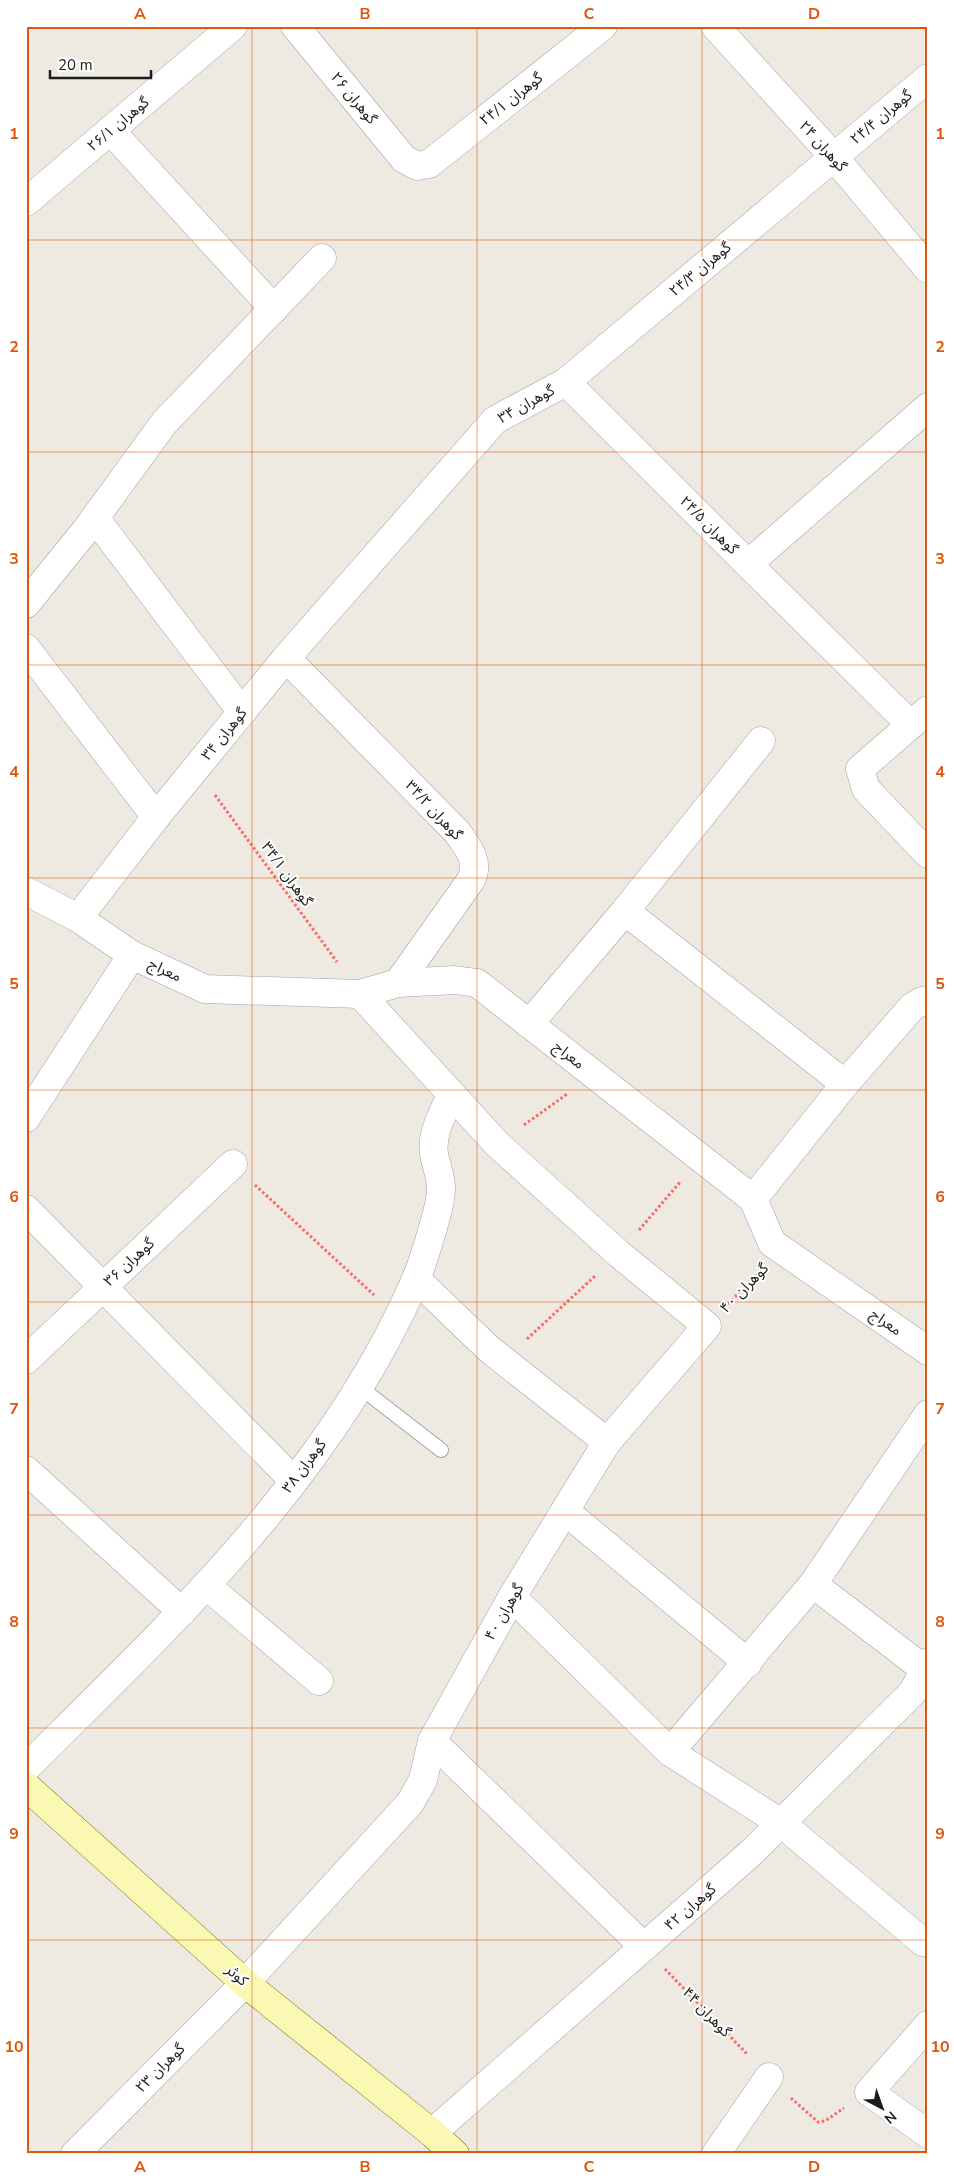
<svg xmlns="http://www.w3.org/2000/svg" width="954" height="2180" viewBox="0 0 954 2180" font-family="'Nunito Sans','Noto Sans Arabic',sans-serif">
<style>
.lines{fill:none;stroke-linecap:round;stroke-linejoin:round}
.lane-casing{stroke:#a3a3a3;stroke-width:16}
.street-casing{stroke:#a3a3a3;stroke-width:29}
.secondary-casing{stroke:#707303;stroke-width:29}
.path{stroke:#fb6865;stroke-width:3;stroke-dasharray:2.5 2.5;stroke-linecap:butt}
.lane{stroke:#fff;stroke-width:14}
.street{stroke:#fff;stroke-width:28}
.secondary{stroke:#faf8b3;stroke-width:28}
.grid{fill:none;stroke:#de560d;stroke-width:1;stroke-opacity:0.55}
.labels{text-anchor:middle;stroke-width:4;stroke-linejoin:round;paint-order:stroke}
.street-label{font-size:15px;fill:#1c1c1c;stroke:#fff}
.neatline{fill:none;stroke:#de560d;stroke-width:2}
.grid-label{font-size:16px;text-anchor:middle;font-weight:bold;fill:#de560d}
</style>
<rect width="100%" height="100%" fill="#eee9e1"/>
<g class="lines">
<g class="lane-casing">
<polyline id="lane" points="361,1388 441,1450"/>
</g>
<g class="street-casing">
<g id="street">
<polyline points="295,26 404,159 417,166 429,164 603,26"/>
<polyline points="715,26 833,156 928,269"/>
<polyline points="928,78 566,382 495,420 286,658 156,817 78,918 132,955 205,989 360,994 398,983 455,980 477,983 753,1199 772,1243 928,1351"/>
<polyline points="110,130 274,309"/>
<polyline points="26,202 233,26"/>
<polyline points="566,382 748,564 928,407"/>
<polyline points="95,518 242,712"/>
<polyline points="748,564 911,725"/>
<polyline points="26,604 86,530 164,423 322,258"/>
<polyline points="26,648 156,817"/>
<path d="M286 658 457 832C468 848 480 861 471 880L398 983"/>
<polyline points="928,710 860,769 866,789 928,854"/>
<polyline points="761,741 625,911 845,1084"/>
<polyline points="26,891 78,918"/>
<polyline points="529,1024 625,911"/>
<polyline points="26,1118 132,955"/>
<polyline points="753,1199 845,1084 912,1007 922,1001 928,1002"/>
<polyline points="26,1209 294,1481"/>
<polyline points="416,1279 489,1349 607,1442"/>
<polyline points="26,1360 233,1164"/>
<polyline points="26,1470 182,1612"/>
<polyline points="565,1511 748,1663"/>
<polyline points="813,1584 670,1752 781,1823 923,1942"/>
<polyline points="207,1586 319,1681"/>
<polyline points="512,1597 670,1752"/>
<polyline points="924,1669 813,1584 928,1414"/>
<polyline points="432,1741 644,1947"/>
<path d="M26 1768C173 1622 331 1475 415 1281 422 1266 441 1206 441 1190 442 1178 436 1166 434 1154 431 1133 443 1114 451 1095"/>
<polyline points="928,2025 869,2092 928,2134"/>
<polyline points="432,2133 752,1852 913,1692 928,1662"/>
<polyline points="75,2154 245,1983 410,1803 423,1780 432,1741 512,1597 607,1442 707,1326 619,1254 497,1144 360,994"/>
<polyline points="716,2154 769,2077"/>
</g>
</g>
<g class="secondary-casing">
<polyline id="secondary" points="26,1786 245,1983 432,2133 455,2154"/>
</g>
<g class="path">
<polyline points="215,795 337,962"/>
<polyline points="524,1125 567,1094"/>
<polyline points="255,1185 374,1295"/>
<polyline points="639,1230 681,1181"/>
<polyline points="728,1304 759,1273"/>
<polyline points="527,1339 595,1276"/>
<polyline points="665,1969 748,2055"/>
<polyline points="791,2098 818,2122 825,2121 844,2108"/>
</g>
<use href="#lane" class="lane"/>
<use href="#street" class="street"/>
<use href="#secondary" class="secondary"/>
</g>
<path class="grid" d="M252 26V2154M477 26V2154M702 26V2154M26 240H928M26 452H928M26 665H928M26 878H928M26 1090H928M26 1302H928M26 1515H928M26 1728H928M26 1940H928"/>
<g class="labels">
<g class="street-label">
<text transform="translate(354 98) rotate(50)" y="5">گوهران ۲۶</text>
<text transform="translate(511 99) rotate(-38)" y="5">گوهران ۲۴/۱</text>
<text transform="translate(881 117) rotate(-40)" y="5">گوهران ۲۴/۴</text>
<text transform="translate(118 124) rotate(-40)" y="5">گوهران ۲۶/۱</text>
<text transform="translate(823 146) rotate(48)" y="5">گوهران ۲۴</text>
<text transform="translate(700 269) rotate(-40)" y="5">گوهران ۲۴/۳</text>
<text transform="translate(526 404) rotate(-29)" y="5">گوهران ۳۴</text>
<text transform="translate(709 525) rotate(45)" y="5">گوهران ۲۴/۵</text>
<text transform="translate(224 734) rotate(-51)" y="5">گوهران ۳۴</text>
<text transform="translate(434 810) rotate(47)" y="5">گوهران ۳۴/۲</text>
<text transform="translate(287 874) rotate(54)" y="5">گوهران ۳۴/۱</text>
<text transform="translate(165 970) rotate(26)" y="5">معراج</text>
<text transform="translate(569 1055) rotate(38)" y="5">معراج</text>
<text transform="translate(129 1262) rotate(-43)" y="5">گوهران ۳۶</text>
<text transform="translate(744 1288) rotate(-46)" y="5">گوهران ۴۰</text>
<text transform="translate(886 1322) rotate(35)" y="5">معراج</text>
<text transform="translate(304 1466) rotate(-53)" y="5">گوهران ۳۸</text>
<text transform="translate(504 1612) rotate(-60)" y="5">گوهران ۴۰</text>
<text transform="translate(690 1907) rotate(-41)" y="5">گوهران ۴۲</text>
<text transform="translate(237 1975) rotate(41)" y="5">کوثر</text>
<text transform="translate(707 2012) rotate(46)" y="5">گوهران ۴۴</text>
<text transform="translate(160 2068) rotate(-45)" y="5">گوهران ۲۳</text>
</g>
</g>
<rect width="954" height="2180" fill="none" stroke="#ffffff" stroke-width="55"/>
<g transform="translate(882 2108) rotate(139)" stroke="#ffffff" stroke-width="4" paint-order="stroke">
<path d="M0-4L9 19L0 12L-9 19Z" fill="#1c1c1c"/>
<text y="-8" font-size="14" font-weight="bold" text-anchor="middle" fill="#1c1c1c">N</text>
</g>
<path d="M50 70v8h101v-8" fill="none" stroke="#1c1c1c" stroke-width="2.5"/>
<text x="58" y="70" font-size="15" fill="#1c1c1c" stroke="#ffffff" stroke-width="4" paint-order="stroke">20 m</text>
<rect x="28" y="28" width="898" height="2124" class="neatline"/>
<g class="grid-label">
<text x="140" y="19">A</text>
<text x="365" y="19">B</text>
<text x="589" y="19">C</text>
<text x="814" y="19">D</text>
<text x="14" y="139">1</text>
<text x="940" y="139">1</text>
<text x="14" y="352">2</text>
<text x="940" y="352">2</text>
<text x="14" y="564">3</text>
<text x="940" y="564">3</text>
<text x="14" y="777">4</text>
<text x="940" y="777">4</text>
<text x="14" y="989">5</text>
<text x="940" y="989">5</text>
<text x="14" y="1202">6</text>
<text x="940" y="1202">6</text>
<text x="14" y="1414">7</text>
<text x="940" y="1414">7</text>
<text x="14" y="1627">8</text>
<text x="940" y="1627">8</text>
<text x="14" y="1839">9</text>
<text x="940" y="1839">9</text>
<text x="14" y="2052">10</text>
<text x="940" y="2052">10</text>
<text x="140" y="2172">A</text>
<text x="365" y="2172">B</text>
<text x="589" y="2172">C</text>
<text x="814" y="2172">D</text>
</g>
</svg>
